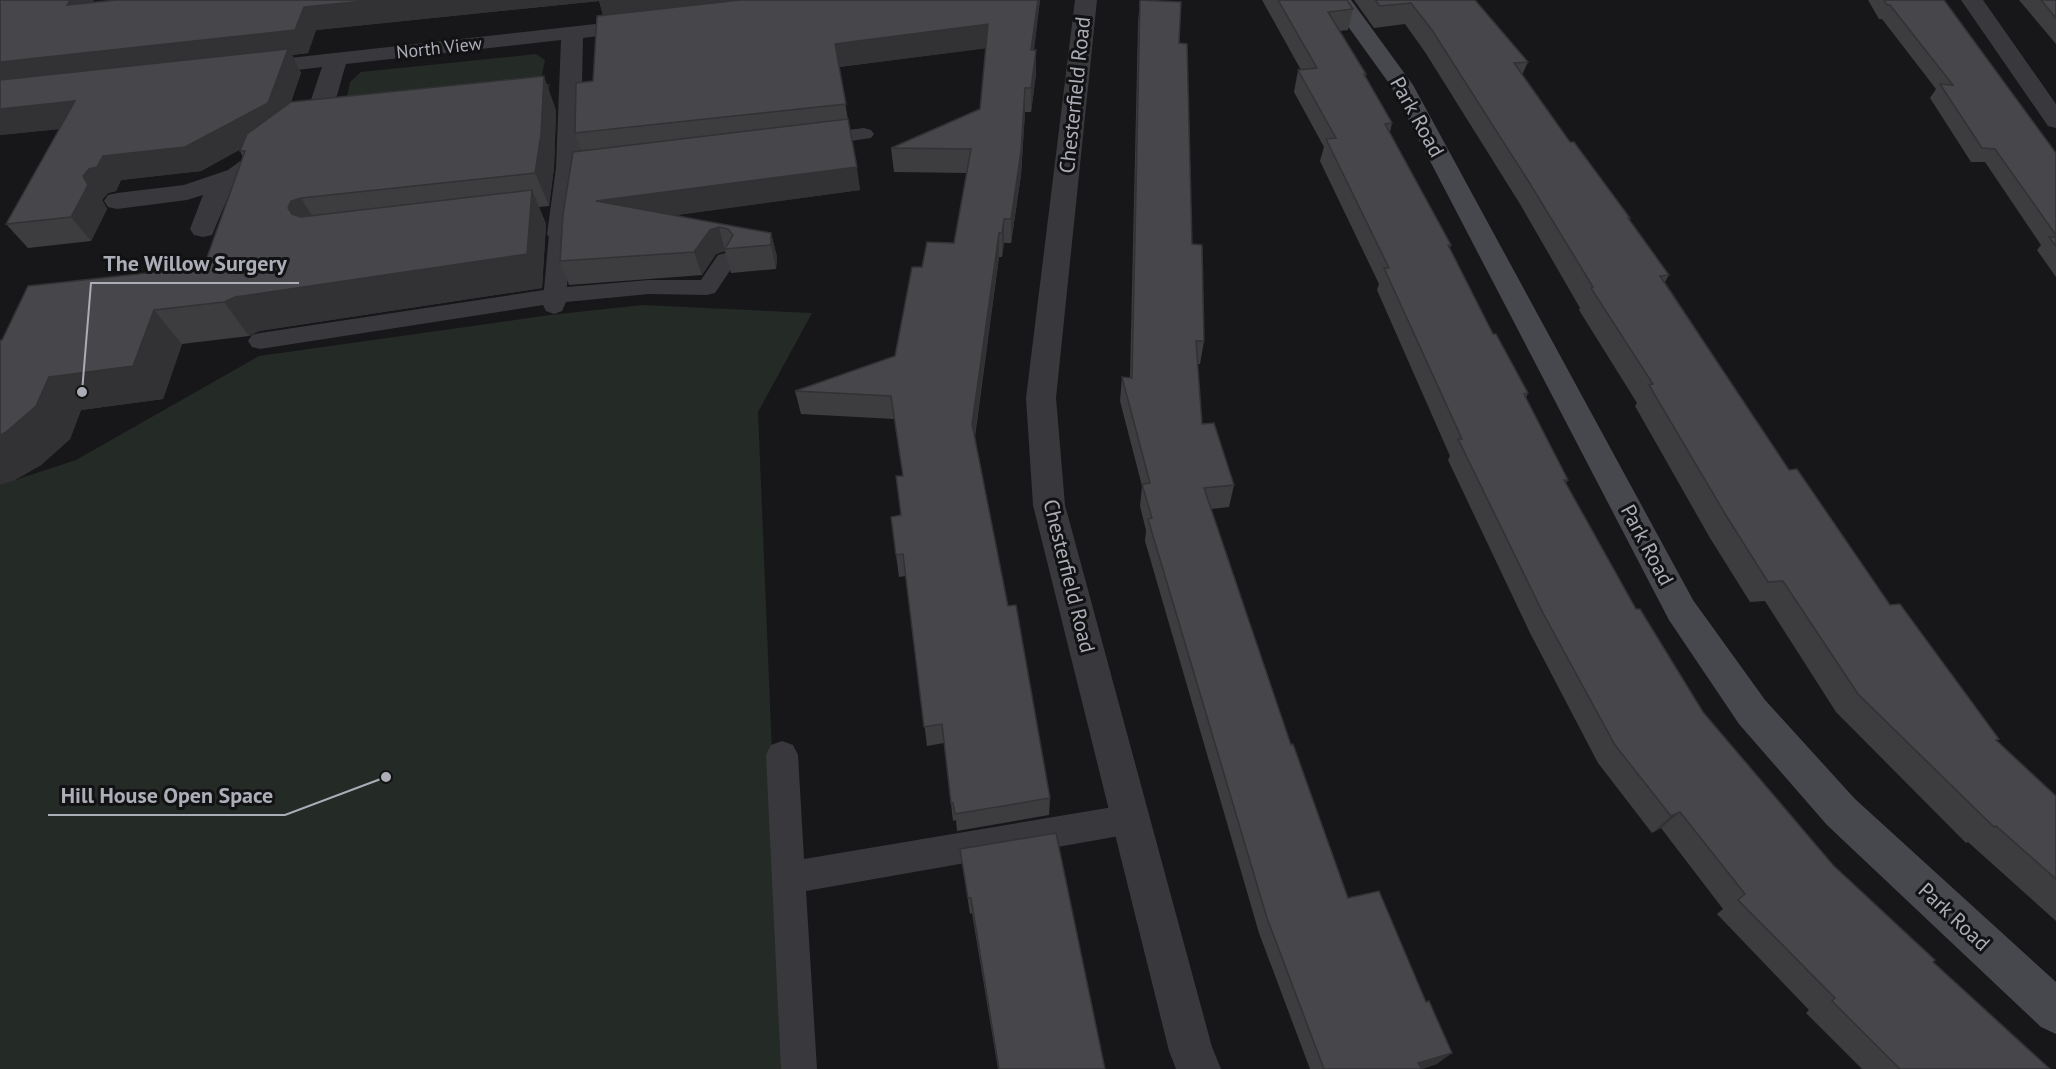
<svg xmlns="http://www.w3.org/2000/svg" width="2056" height="1069" viewBox="0 0 2056 1069" font-family="'PT Sans',sans-serif">
<style>
.green{fill:#242a25}
.lines{fill:none;stroke-linecap:round;stroke-linejoin:round}
.lane{fill:#39393d;fill-rule:evenodd}
.street{fill:#39393d;fill-rule:evenodd}
.secondary{fill:#47484d;fill-rule:evenodd}
.wall{fill:#3d3d40}
.shaded-wall{fill:#323234}
.building{fill:#47474b;stroke:#323234;stroke-width:1.5}
.labels{text-anchor:middle;stroke-width:6;stroke-linejoin:round;paint-order:stroke}
.far-street-label{font-size:18px;fill:#abadb7;stroke:#121214}
.street-label{font-size:21px;fill:#abadb7;stroke:#121214}
.leader{fill:none;stroke:#abadb7;stroke-width:2}
.callout-dot{fill:#abadb7;stroke:#121214;stroke-width:2}
.callout-label{font-size:22px;text-anchor:middle;font-weight:bold;fill:#abadb7;stroke:#121214;stroke-width:6;stroke-linejoin:round;paint-order:stroke}
</style>
<rect width="100%" height="100%" fill="#171719"/>
<g class="green">
<polygon points="536,54 545,60 540,84 550,84 545,104 346,102 350,82 361,72"/>
<polygon points="643,305 812,313 758,412 785,1069 0,1069 0,485 76,460 259,356 550,315"/>
</g>
<g class="lines">
<g class="lane">
<polygon points="864,128 871,130 874,134 871,138 816,146 809,144 806,140 809,136 816,134"/>
<polygon points="560,227 568,229 571,234 567,287 649,280 701,280 718,255 726,253 734,255 737,260 715,293 707,295 649,294 566,302 562,311 554,314 546,311 543,305 260,349 252,347 248,341 252,335 260,333 544,290 549,234 552,229"/>
<polygon points="782,741 793,745 798,755 804,859 1131,804 1142,808 1147,819 1142,830 1131,834 806,891 817,1069 781,1069 766,755 771,745"/>
</g>
<g class="street">
<polygon points="1075,0 1097,0 1056,398 1065,505 1212,1047 1221,1069 1176,1069 1169,1051 1033,505 1026,398"/>
<polygon points="1961,0 1983,0 2056,104 2056,128 2048,126"/>
<path d="M640 19 648 20 651 25 648 30 583 38 580 168 573 234 569 240 560 242 551 240 547 234 556 168 561 40 346 64C341 79 338 96 332 109 322 130 255 177 233 185L212 235 203 237 194 235 190 229 203 195 187 200 117 209 108 207 104 201 108 195 117 193 184 185 228 170 285 129 309 106 322 67 253 75 245 73 242 68 245 63Z"/>
</g>
<polygon class="secondary" points="1329,0 1351,0 1413,85 1693,600 1765,700 1855,799 2056,982 2056,1034 2041,1027 1827,825 1739,724 1669,620 1391,86"/>
</g>
<g class="wall">
<polygon points="0,0 93,0 94,2 1040,0 1034,50 1036,74 1031,112 1025,112 1021,175 1011,243 1004,243 1002,257 999,257 975,437 1008,606 1050,798 1049,815 957,831 956,820 953,821 944,743 927,746 906,576 899,577 896,555 901,515 903,476 894,419 801,414 795,391 895,356 922,267 954,243 967,173 894,172 891,148 980,109 986,48 839,67 860,190 675,215 771,233 777,257 776,269 731,273 725,251 716,254 702,275 569,285 560,261 581,151 575,133 593,81 603,15 599,1 316,30 308,53 292,55 301,73 291,102 556,110 554,168 549,206 539,207 546,224 542,288 259,331 249,336 182,344 163,399 81,410 70,439 41,465 13,481 2,340 184,269 205,263 243,157 240,151 241,149 201,171 121,180 116,191 108,193 102,200 107,209 91,241 28,248 6,224 60,129 0,135"/>
<polygon points="1140,0 1179,43 1192,244 1204,341 1200,364 1197,364 1202,424 1234,485 1229,507 1211,509 1291,745 1348,898 1437,1064 1422,1069 1310,1069 1259,933 1145,541 1146,530 1140,506 1142,486 1120,401 1122,377 1130,378 1138,23"/>
<polygon points="1262,0 1347,0 1353,9 1348,30 1340,31 1366,74 1365,77 1392,123 1390,132 1451,245 1450,248 1493,334 1528,393 1526,398 1568,480 1566,483 1636,609 1703,712 1833,865 1933,962 2050,1069 1862,1069 1806,1013 1809,1010 1717,914 1723,909 1661,828 1652,833 1598,763 1530,633 1448,460 1450,456 1377,290 1379,284 1320,161 1324,147 1294,92 1298,70 1301,70"/>
<polygon points="1354,0 1475,0 1528,62 1522,75 1570,142 1630,218 1629,219 1669,275 1665,282 1789,470 1890,605 1996,740 2056,796 2056,921 1968,842 1966,843 1836,712 1765,601 1750,602 1710,538 1635,406 1637,403 1579,310 1580,308 1520,204 1425,52 1405,24 1374,28"/>
<polygon points="1868,0 1944,0 2056,153 2056,277 2037,250 2041,245 1985,162 1971,162 1930,98 1936,89 1882,19 1879,19"/>
<polygon points="2019,0 2056,0 2056,44"/>
<polygon points="960,849 1105,1069 998,1069 972,913 970,914"/>
</g>
<g class="shaded-wall">
<polygon points="70,0 93,0 96,5 67,5"/>
<polygon points="375,0 799,0 605,21 599,1 316,30 308,53 292,55 301,73 282,126 201,171 121,180 116,191 108,193 102,200 107,209 91,241 71,217 83,176 89,169 103,156 268,103 0,87 0,62 304,7"/>
<polygon points="1038,0 1040,0 1031,73 1031,50"/>
<polygon points="988,24 989,48 838,67 835,44"/>
<polygon points="1036,50 1036,74 1031,112 1031,88"/>
<polygon points="544,76 556,110 554,168 549,206 535,173"/>
<polygon points="1025,88 1025,112 1021,175 1011,243 1011,219"/>
<polygon points="75,101 93,125 0,135 0,109"/>
<polygon points="857,167 860,190 605,225 596,201"/>
<polygon points="532,190 546,224 542,288 259,331 249,336 224,302 235,297"/>
<polygon points="301,198 322,232 309,242 288,208 291,201"/>
<polygon points="1004,219 1004,243 1002,257 1002,233"/>
<polygon points="719,227 725,251 716,254 702,275 694,252 710,230"/>
<polygon points="771,233 777,257 776,269 771,245"/>
<polygon points="999,233 999,257 973,447 972,424"/>
<polygon points="154,310 182,344 163,399 81,410 70,439 41,465 13,481 0,485 0,435 49,377"/>
<polygon points="1680,812 1661,828 1652,833 1671,816"/>
<polygon points="1452,1053 1437,1064 1420,1069 1418,1063"/>
</g>
<g class="building">
<polygon points="0,0 70,0 67,5 116,0 375,0 304,7 295,30 0,62"/>
<polygon points="740,0 1038,0 1031,50 1036,50 1031,88 1025,88 1021,151 1011,219 1004,219 1002,233 999,233 972,424 1008,606 1016,605 1050,798 955,814 953,803 951,803 942,724 924,727 903,554 896,555 891,517 901,515 896,476 903,476 891,396 795,391 895,356 912,267 922,267 927,242 954,243 971,149 891,148 980,109 988,24 835,44 846,104 575,133 576,83 593,81 597,16"/>
<polygon points="1140,0 1181,2 1179,43 1187,44 1192,244 1202,245 1204,341 1196,341 1202,424 1214,423 1234,485 1204,488 1291,745 1293,744 1348,898 1379,891 1426,1002 1429,1001 1452,1053 1418,1063 1422,1069 1324,1069 1267,918 1148,519 1152,518 1142,484 1150,483 1122,377 1132,378"/>
<polygon points="1278,0 1347,0 1353,9 1328,12 1366,74 1364,74 1392,123 1385,124 1451,245 1448,245 1493,334 1496,334 1528,393 1524,394 1568,480 1564,480 1636,609 1640,609 1703,712 1833,865 1935,960 1933,962 2050,1069 1900,1069 1832,1001 1835,998 1738,900 1745,894 1680,812 1671,816 1615,745 1543,613 1458,439 1462,439 1384,268 1389,268 1326,139 1336,138 1298,70 1317,68"/>
<polygon points="1375,0 1475,0 1528,62 1514,63 1570,142 1574,142 1630,218 1628,218 1669,275 1660,276 1789,470 1797,469 1890,605 1900,604 1999,739 1996,740 2056,796 2056,879 1996,826 1994,827 1858,694 1783,581 1768,582 1727,517 1649,385 1653,384 1591,288 1593,287 1529,182 1432,30 1411,3 1380,6"/>
<polygon points="1884,0 1944,0 2056,153 2056,235 1995,149 1982,148 1940,84 1953,85 1890,5 1887,5"/>
<polygon points="2041,0 2056,0 2056,18"/>
<polygon points="288,49 268,103 185,147 103,156 97,167 89,169 83,176 88,185 71,217 6,224 75,101 0,109 0,80"/>
<polygon points="544,76 541,134 535,173 301,198 291,201 288,208 292,214 301,217 532,190 527,254 235,297 224,302 154,310 133,366 49,377 36,406 6,432 0,435 0,340 2,340 28,286 184,269 185,266 205,263 245,151 240,151 247,134 291,102"/>
<polygon points="848,119 857,167 596,201 771,233 771,245 725,249 733,235 728,229 719,227 710,230 694,252 560,261 563,214 573,152"/>
<polygon points="2049,237 2056,237 2056,246"/>
<polygon points="1056,833 1105,1069 999,1069 971,898 968,898 960,849"/>
</g>
<g class="labels">
<g class="far-street-label">
<text transform="translate(439 48) rotate(-6)" y="6">North View</text>
</g>
<g class="street-label">
<text transform="translate(1075 95) rotate(-84)" y="7">Chesterfield Road</text>
<text transform="translate(1417 117) rotate(61)" y="7">Park Road</text>
<text transform="translate(1647 545) rotate(62)" y="7">Park Road</text>
<text transform="translate(1069 576) rotate(76)" y="7">Chesterfield Road</text>
<text transform="translate(1954 917) rotate(43)" y="7">Park Road</text>
</g>
</g>
<path class="leader" d="M82 392L91 283H299M386 777L285 815H48"/>
<g class="callout-dot">
<circle cx="82" cy="392" r="6"/>
<circle cx="386" cy="777" r="6"/>
</g>
<g class="callout-label">
<text x="195" y="271">The Willow Surgery</text>
<text x="167" y="803">Hill House Open Space</text>
</g>
</svg>
